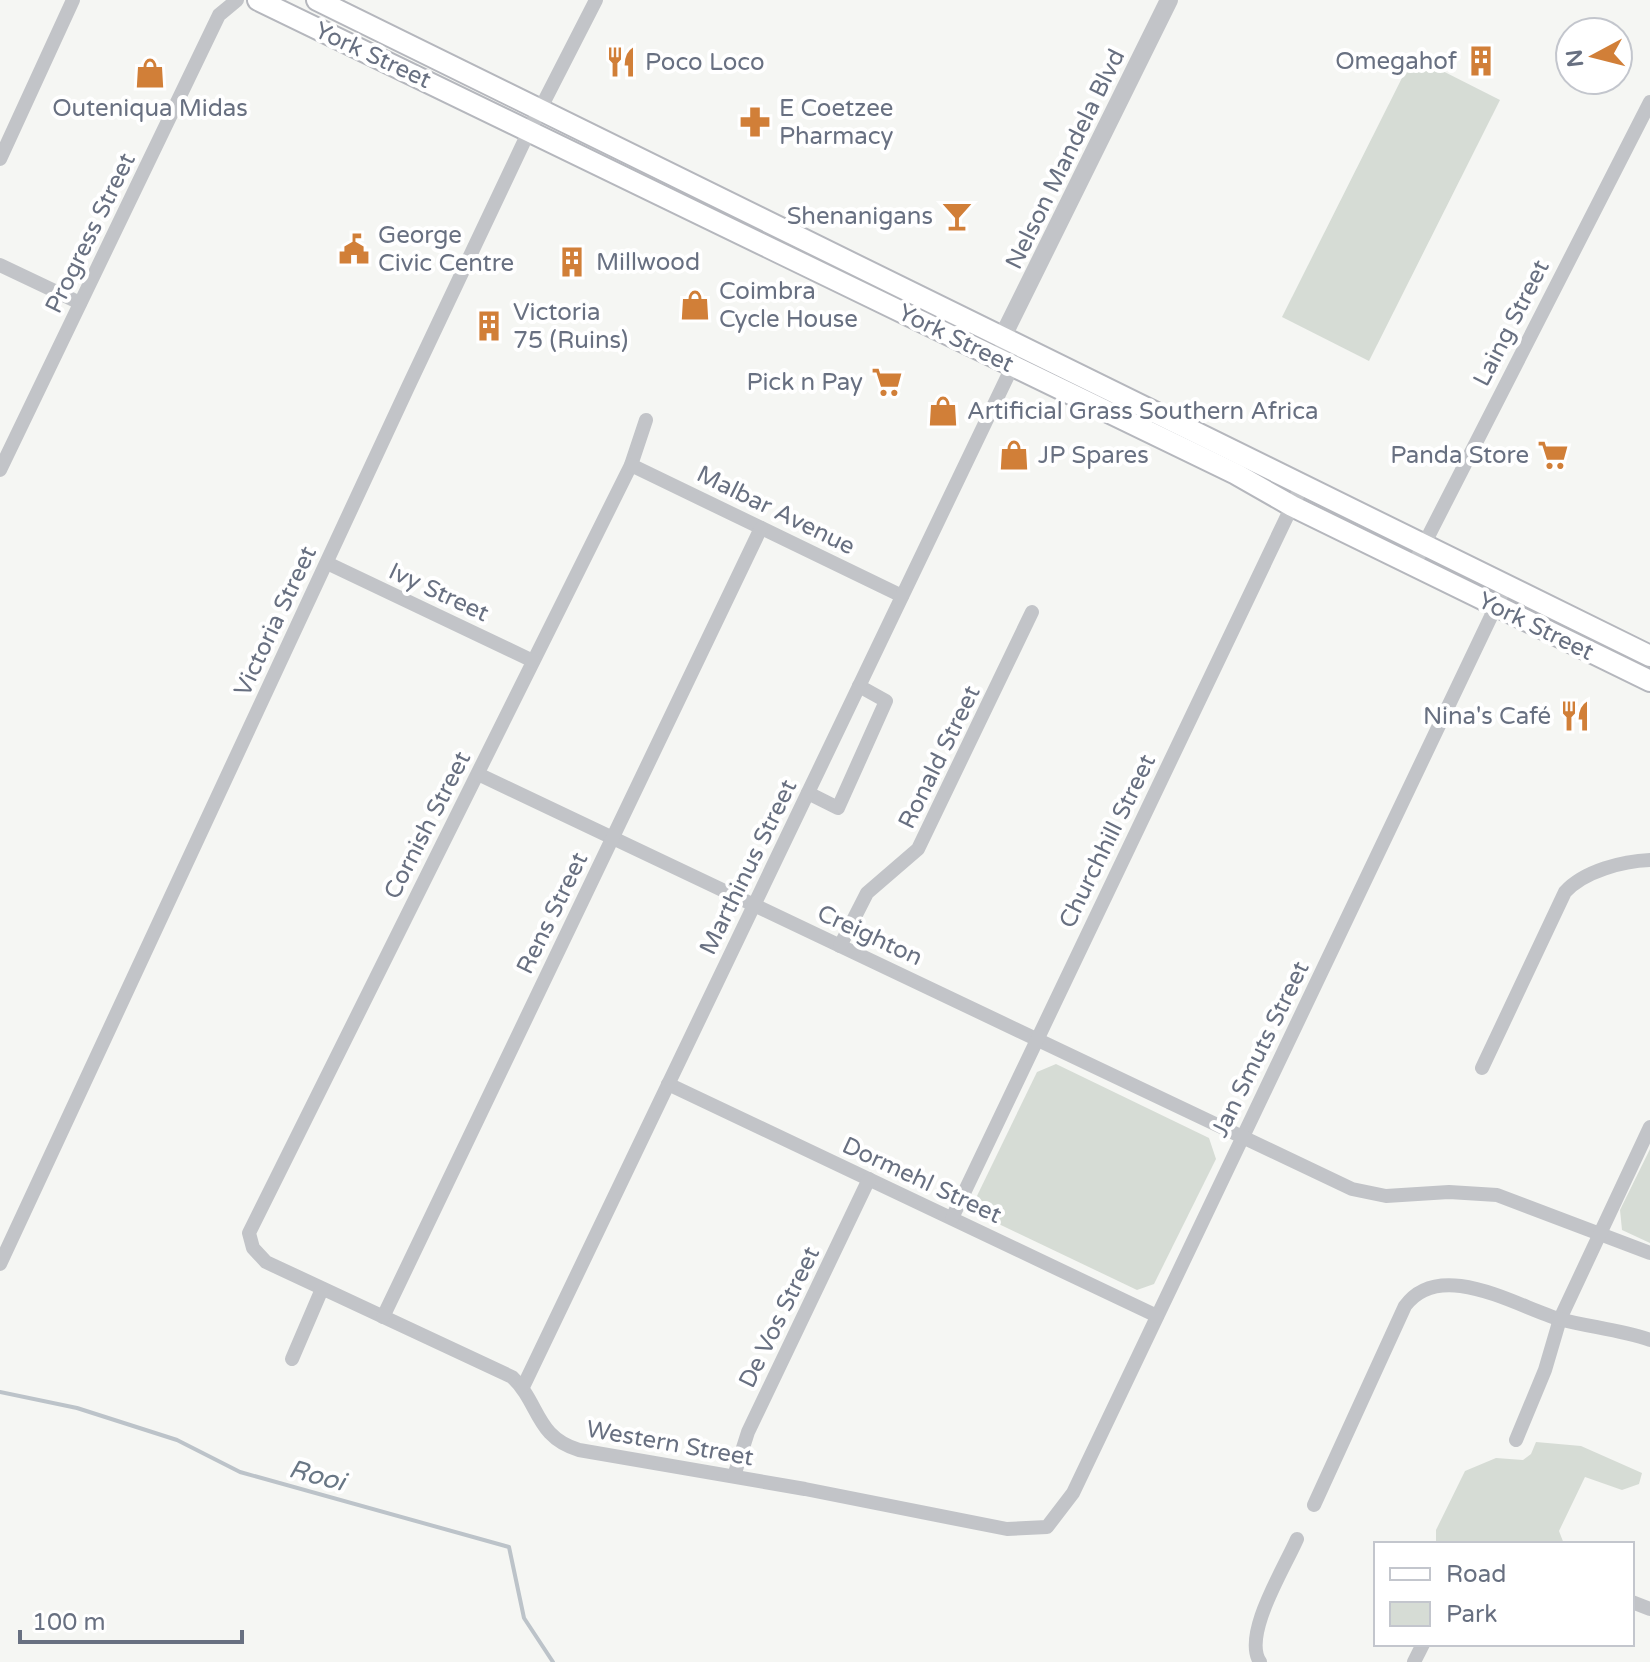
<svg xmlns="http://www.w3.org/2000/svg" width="1650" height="1662" viewBox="0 0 1650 1662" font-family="'Varela Round',sans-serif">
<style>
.green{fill:#d6dcd5}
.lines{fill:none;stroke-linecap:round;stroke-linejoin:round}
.stream{stroke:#bcc3c9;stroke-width:4}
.secondary-casing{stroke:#b5b7bd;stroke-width:24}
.minor{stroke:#c2c4c8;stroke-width:14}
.tertiary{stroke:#c2c4c8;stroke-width:18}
.secondary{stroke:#fff;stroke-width:20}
.labels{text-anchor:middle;stroke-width:8;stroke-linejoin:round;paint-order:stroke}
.street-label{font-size:24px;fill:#687081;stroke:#fff}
.poi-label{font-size:24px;fill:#687081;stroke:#fff;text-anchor:start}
.water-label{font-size:26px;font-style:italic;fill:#697785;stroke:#fff}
</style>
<rect width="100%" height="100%" fill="#f5f6f3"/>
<g class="green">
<polygon points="1413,56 1500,100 1369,361 1282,317"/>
<polygon points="1056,1064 1209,1138 1216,1159 1154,1284 1137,1290 980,1215 975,1200 1037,1072"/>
<polygon points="1650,1149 1650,1243 1622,1230 1620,1210"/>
<polygon points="1536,1442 1581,1446 1642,1473 1639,1484 1622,1490 1585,1477 1559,1531 1564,1544 1436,1544 1436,1530 1465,1471 1496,1458 1523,1460 1531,1454"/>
</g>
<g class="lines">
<polyline class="stream" points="0,1392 77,1408 177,1440 240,1472 509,1547 524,1618 553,1662"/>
<g class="secondary-casing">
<g id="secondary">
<polyline points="258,0 1236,474 1292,506 1650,681"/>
<polyline points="317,0 1650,656"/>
</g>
</g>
<g class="minor">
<polyline points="0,159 73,0"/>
<polyline points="0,265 80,303"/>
<path d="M646 420 631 465 249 1233 253 1248 266 1262 512 1377C540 1403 535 1437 579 1450L805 1489 1007 1529 1047 1527 1073 1493 1506 585"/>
<polyline points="631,465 902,596"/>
<polyline points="0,470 219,15 237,0"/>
<polyline points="327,563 533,661"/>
<polyline points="1413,566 1650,102"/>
<polyline points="478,774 1352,1189 1386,1196 1449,1192 1497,1195 1650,1253"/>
<polyline points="808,793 838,808 886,701 859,686"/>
<polyline points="840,946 867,893 918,849 1032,612"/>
<path d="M1482 1068 1565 892C1584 871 1623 861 1650 860"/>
<polyline points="668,1084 1157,1316"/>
<polyline points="952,1218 1303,483"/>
<polyline points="0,1264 408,387 530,129 596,0"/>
<polyline points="383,1317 761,528"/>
<polyline points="292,1359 322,1289"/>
<polyline points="523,1387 1013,365"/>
<polyline points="1516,1440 1545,1370 1560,1319 1650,1127"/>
<polyline points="734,1476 748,1432 869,1179"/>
<path d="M1314 1505 1405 1306C1440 1258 1516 1306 1559 1319 1589 1327 1621 1330 1650 1340"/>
<polyline points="1632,1602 1650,1609"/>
<path d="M1260 1662C1242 1635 1285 1567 1297 1539"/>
<polyline points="1414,1662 1423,1644"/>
</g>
<polyline class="tertiary" points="1013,365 1002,338 1169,0"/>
<use href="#secondary" class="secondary"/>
</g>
<defs>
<g id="building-bare" transform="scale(2.4)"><path d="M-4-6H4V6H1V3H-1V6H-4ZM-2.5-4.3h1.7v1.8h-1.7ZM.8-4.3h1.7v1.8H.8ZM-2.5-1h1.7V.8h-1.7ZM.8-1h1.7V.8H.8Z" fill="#d17f38" stroke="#fff" stroke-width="2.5" paint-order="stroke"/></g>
<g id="restaurant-bare" transform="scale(2.4)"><path d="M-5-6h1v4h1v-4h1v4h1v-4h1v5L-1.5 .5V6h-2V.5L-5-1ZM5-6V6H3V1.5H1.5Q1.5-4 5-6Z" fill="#d17f38" stroke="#fff" stroke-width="2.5" paint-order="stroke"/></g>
<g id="shop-bare" transform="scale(2.4)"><path d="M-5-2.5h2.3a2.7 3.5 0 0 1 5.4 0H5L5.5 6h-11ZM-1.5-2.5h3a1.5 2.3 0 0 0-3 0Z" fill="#d17f38" stroke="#fff" stroke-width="2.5" paint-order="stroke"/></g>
<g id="pharmacy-bare" transform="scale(2.4)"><path d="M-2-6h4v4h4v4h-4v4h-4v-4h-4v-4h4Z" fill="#d17f38" stroke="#fff" stroke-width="2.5" paint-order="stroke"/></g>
<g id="bar-bare" transform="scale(2.4)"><path d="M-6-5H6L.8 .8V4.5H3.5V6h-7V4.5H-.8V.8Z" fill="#d17f38" stroke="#fff" stroke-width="2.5" paint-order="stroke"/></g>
<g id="civic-bare" transform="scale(2.4)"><path d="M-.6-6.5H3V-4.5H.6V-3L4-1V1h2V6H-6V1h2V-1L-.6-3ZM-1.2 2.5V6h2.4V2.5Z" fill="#d17f38" stroke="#fff" stroke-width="2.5" paint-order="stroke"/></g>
<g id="supermarket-bare" transform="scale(2.4)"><path d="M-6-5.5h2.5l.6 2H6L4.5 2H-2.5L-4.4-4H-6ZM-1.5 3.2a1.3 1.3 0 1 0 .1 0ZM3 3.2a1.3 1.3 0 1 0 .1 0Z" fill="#d17f38" stroke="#fff" stroke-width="2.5" paint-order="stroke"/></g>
</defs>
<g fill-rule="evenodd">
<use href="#building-bare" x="1481" y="61"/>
<use href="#restaurant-bare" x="621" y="62"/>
<use href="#shop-bare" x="150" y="73"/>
<use href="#pharmacy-bare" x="755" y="122"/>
<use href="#bar-bare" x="957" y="216"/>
<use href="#civic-bare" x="354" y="249"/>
<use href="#building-bare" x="572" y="262"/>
<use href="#shop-bare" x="695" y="305"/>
<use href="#building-bare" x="489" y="326"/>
<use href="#supermarket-bare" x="887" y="382"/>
<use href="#shop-bare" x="943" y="411"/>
<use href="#shop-bare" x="1014" y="455"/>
<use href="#supermarket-bare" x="1553" y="455"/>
<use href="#restaurant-bare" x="1575" y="716"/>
</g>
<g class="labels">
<g class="street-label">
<text transform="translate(373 55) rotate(25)" y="8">York Street</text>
<text transform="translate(1065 159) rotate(-64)" y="8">Nelson Mandela Blvd</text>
<text transform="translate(90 233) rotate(-64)" y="8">Progress Street</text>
<text transform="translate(1511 323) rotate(-63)" y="8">Laing Street</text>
<text transform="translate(956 338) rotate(26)" y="8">York Street</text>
<text transform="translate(776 510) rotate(26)" y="8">Malbar Avenue</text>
<text transform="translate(439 592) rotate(25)" y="8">Ivy Street</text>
<text transform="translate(275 621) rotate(-65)" y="8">Victoria Street</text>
<text transform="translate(1536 626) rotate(26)" y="8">York Street</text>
<text transform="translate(939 757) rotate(-64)" y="8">Ronald Street</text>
<text transform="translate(427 825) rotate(-63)" y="8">Cornish Street</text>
<text transform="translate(1107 841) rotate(-64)" y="8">Churchhill Street</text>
<text transform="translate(748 867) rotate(-64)" y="8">Marthinus Street</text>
<text transform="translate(552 913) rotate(-64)" y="8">Rens Street</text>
<text transform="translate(870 935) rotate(25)" y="8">Creighton</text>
<text transform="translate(1260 1049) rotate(-64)" y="8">Jan Smuts Street</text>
<text transform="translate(922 1180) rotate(25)" y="8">Dormehl Street</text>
<text transform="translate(779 1317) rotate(-64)" y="8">De Vos Street</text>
<text transform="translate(670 1443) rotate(10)" y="8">Western Street</text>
</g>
<g class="poi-label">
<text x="1457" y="69" text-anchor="end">Omegahof</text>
<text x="645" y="70">Poco Loco</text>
<text x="150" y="116" text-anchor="middle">Outeniqua Midas</text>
<text x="779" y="116">E Coetzee<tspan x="779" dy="28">Pharmacy</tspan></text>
<text x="933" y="224" text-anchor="end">Shenanigans</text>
<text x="378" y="243">George<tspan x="378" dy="28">Civic Centre</tspan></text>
<text x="596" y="270">Millwood</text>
<text x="719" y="299">Coimbra<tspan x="719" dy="28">Cycle House</tspan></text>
<text x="513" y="320">Victoria<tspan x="513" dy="28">75 (Ruins)</tspan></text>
<text x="863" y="390" text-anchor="end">Pick n Pay</text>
<text x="967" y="419">Artificial Grass Southern Africa</text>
<text x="1038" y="463">JP Spares</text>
<text x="1529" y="463" text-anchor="end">Panda Store</text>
<text x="1551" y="724" text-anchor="end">Nina's Café</text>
</g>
<g class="water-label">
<text transform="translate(317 1475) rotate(15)" y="9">Rooi</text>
</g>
</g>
<rect x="1374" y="1542" width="260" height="104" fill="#ffffff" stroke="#c3c6cd" stroke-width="2"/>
<rect x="1390" y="1568" width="40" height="12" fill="#ffffff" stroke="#c3c6cd" stroke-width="2"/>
<text x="1446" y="1582" font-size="24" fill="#687081">Road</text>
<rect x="1390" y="1602" width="40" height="24" fill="#d6dcd5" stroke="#c3c6cd" stroke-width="2"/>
<text x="1446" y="1622" font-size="24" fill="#687081">Park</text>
<g transform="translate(1594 56) rotate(263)"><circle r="38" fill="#ffffff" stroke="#c3c6cd" stroke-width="2"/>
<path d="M0-6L14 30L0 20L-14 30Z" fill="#d17f38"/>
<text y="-12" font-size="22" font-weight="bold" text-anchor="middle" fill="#687081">N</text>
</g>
<path d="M20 1630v12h222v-12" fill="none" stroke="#687081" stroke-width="4"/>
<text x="32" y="1630" font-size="24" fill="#687081" stroke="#ffffff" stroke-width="6" paint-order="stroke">100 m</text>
</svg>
